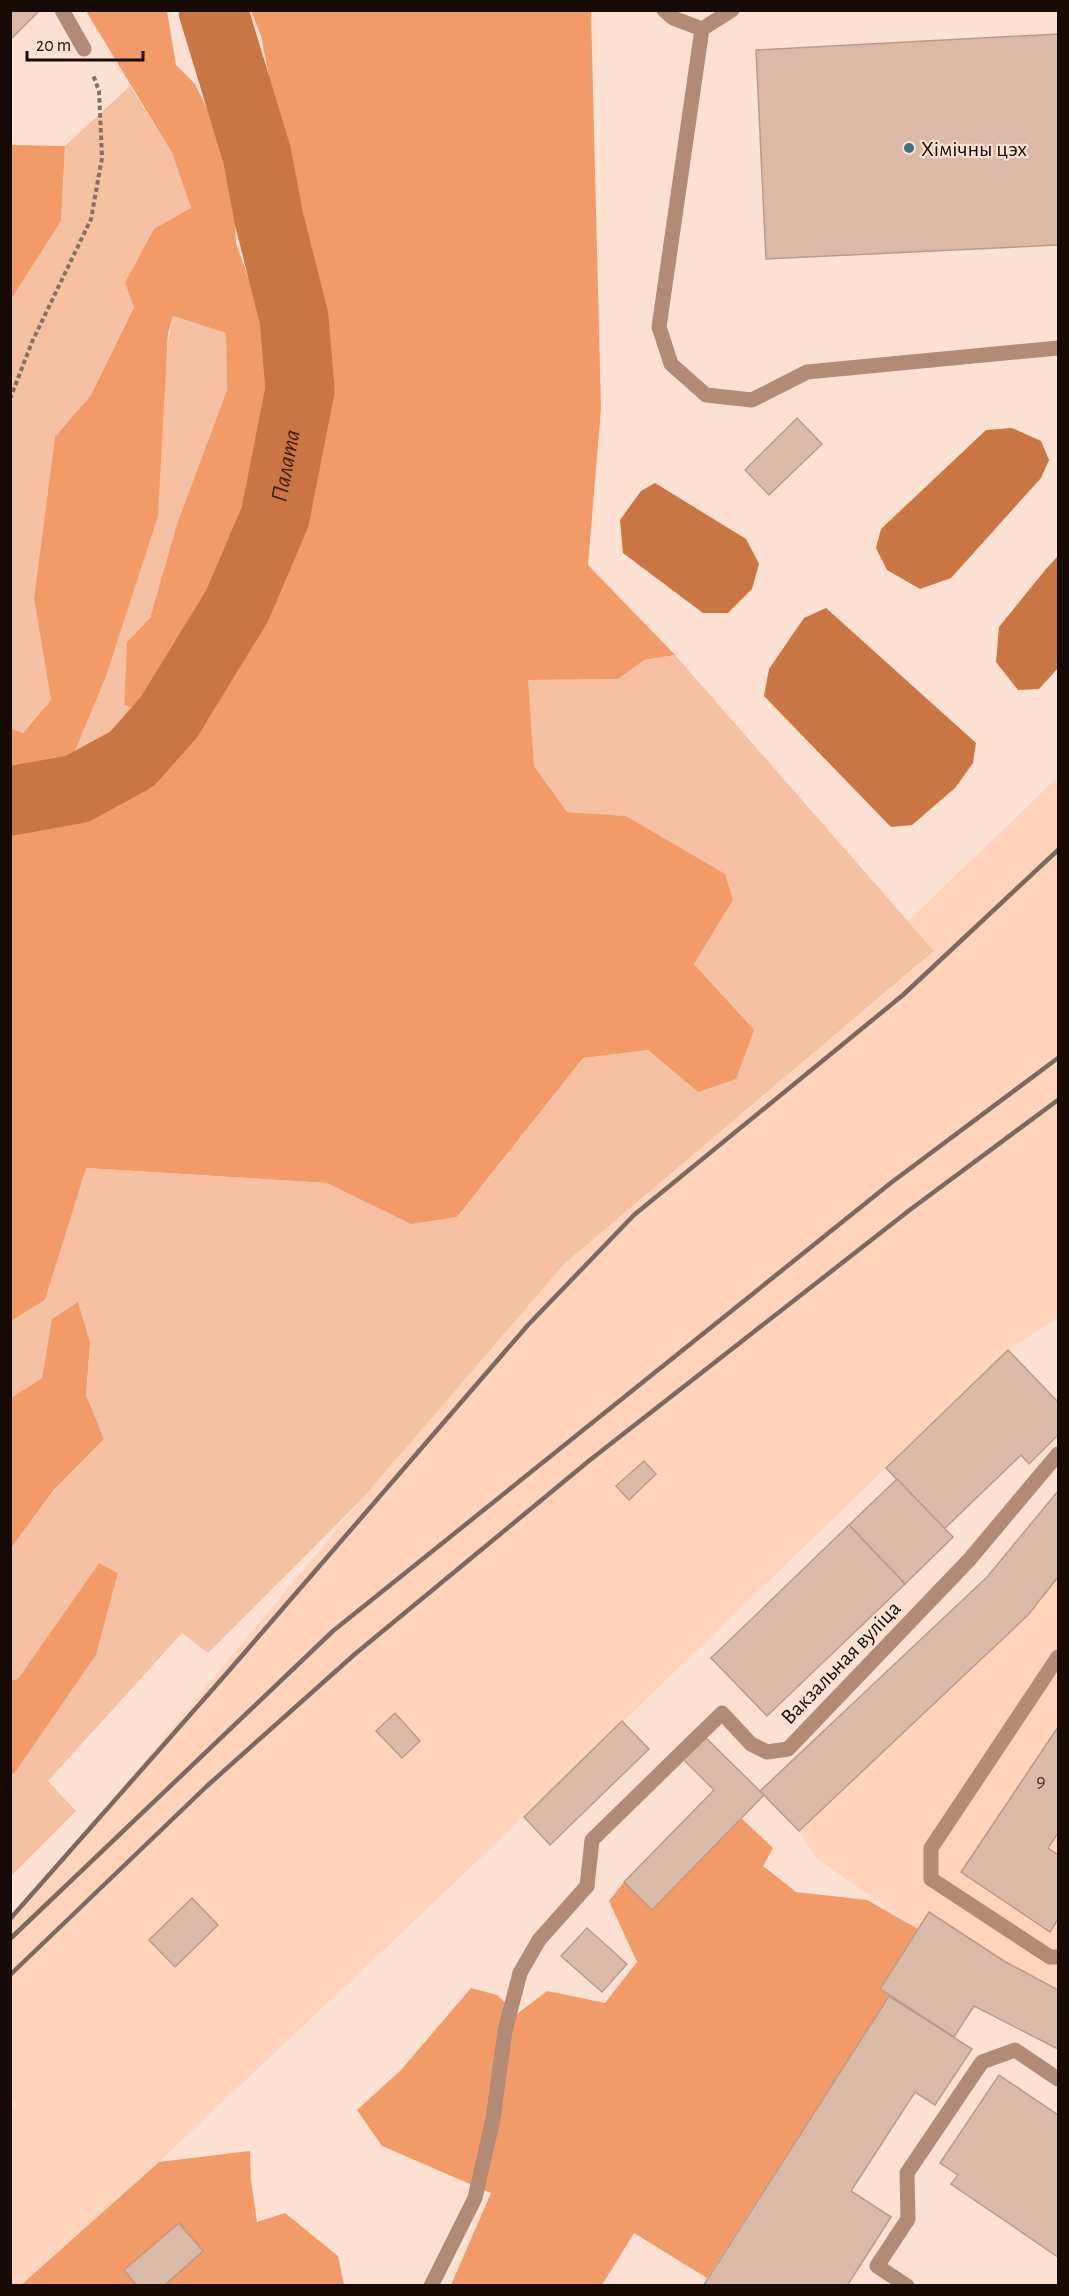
<svg xmlns="http://www.w3.org/2000/svg" width="1069" height="2296" viewBox="0 0 1069 2296" font-family="'Alegreya Sans',sans-serif">
<style>
.built{fill:#fed4bd}
.green{fill:#f6c1a3}
.forest{fill:#f29b69}
.water{fill:#c97544}
.lines{fill:none;stroke-linecap:round;stroke-linejoin:round}
.river{stroke:#c97544;stroke-width:69}
.building{fill:#dab9a7;stroke:#bb9a89;stroke-width:1.5}
.path{stroke:#837066;stroke-width:4;stroke-dasharray:4.5 3;stroke-linecap:butt}
.lane{stroke:#b18b76;stroke-width:15}
.street{stroke:#b18b76;stroke-width:15}
.rail{stroke:#7b685e;stroke-width:4.5}
.poi-dot{fill:#3a728c;stroke:#fde1d2;stroke-width:2}
.labels{text-anchor:middle;stroke-width:4.5;stroke-linejoin:round;paint-order:stroke}
.number-label{font-size:20px;fill:#47362e}
.poi-label{font-size:22px;fill:#160b05;stroke:#fde1d2;text-anchor:start}
.street-label{font-size:22px;fill:#160b05;stroke:#fde1d2}
.water-label{font-size:24px;font-style:italic;fill:#41200a;stroke:#fde1d2}
</style>
<rect width="100%" height="100%" fill="#fde1d2"/>
<g class="built">
<polygon points="1058,777 1058,1318 1008,1350 524,1817 159,2162 20,2285 11,2285 10,2109 16,2104 10,2097 11,1922 362,1499 564,1264 934,952 908,921"/>
<polygon points="1058,1491 1058,1990 1004,1961 929,1913 918,1929 816,1858 799,1831 760,1791 987,1577"/>
</g>
<g class="green">
<polygon points="130,86 172,153 191,208 125,283 134,306 91,395 55,437 34,598 51,700 23,733 10,729 10,299 61,221 65,146"/>
<polygon points="173,316 226,333 227,390 177,524 150,618 127,642 124,705 137,709 116,733 70,763 105,679"/>
<polygon points="675,655 934,951 564,1264 362,1499 208,1653 182,1633 48,1781 76,1811 11,1876 11,1773 14,1774 96,1655 118,1573 99,1563 18,1680 11,1681 11,1548 53,1492 104,1439 86,1395 90,1343 52,1319 42,1378 11,1398 11,1321 45,1300 85,1168 327,1183 411,1223 457,1217 583,1058 648,1050 698,1092 753,1030 694,964 733,900 626,816 567,812 534,766 527,680 617,679 644,660"/>
</g>
<g class="forest">
<polygon points="86,11 167,11 176,65 195,84 232,162 236,243 264,322 274,384 258,474 213,588 175,656 137,709 124,705 127,642 150,618 177,524 227,390 226,333 173,316 168,333 158,516 105,679 70,763 11,778 11,729 23,733 51,700 34,598 55,437 91,395 134,307 125,283 154,229 191,208 172,153"/>
<polygon points="251,11 591,11 601,409 588,565 675,655 644,660 618,679 528,680 534,766 567,812 626,816 725,874 733,900 694,964 754,1030 736,1079 698,1092 648,1050 583,1058 457,1217 411,1224 327,1183 86,1168 45,1300 11,1321 11,827 78,815 161,774 228,680 263,617 297,529 314,457 325,385 320,318 295,207 261,36"/>
<polygon points="11,145 65,146 61,221 11,299"/>
<polygon points="78,1302 90,1343 86,1395 104,1439 53,1491 11,1548 11,1398 42,1378 52,1319"/>
<polygon points="99,1563 118,1573 96,1655 14,1774 11,1773 11,1681 18,1679"/>
<polygon points="741,1818 773,1848 763,1866 796,1892 867,1900 918,1929 880,1989 889,1996 707,2278 634,2233 602,2285 451,2285 491,2193 382,2146 357,2110 401,2070 471,1988 497,1995 517,2014 547,1991 605,2003 637,1962 609,1901 624,1882 652,1910"/>
<polygon points="250,2151 251,2180 257,2222 285,2213 338,2256 344,2285 20,2286 159,2162"/>
</g>
<g class="water">
<polygon points="1012,428 1041,441 1049,460 1041,478 951,578 920,589 887,570 876,548 881,529 986,430"/>
<polygon points="655,483 746,539 759,564 752,589 728,613 703,613 623,553 620,520 641,491"/>
<polygon points="1058,556 1058,668 1039,689 1018,690 996,662 999,627 1046,569"/>
<polygon points="826,608 976,743 973,763 955,788 912,825 891,827 764,696 769,669 804,618"/>
</g>
<g class="lines">
<path class="river" id="s1" d="M10 801 77 789 132 759 169 717 237 606 275 517 300 390 294 318 269 219 257 155 213 10"/>
</g>
<g class="building">
<polygon points="10,10 40,10 10,40"/>
<polygon points="1058,34 1058,245 766,259 756,50"/>
<polygon points="797,418 822,444 769,495 745,470"/>
<polygon points="1008,1350 1058,1402 1058,1435 1029,1464 1021,1455 944,1529 886,1468"/>
<polygon points="644,1461 656,1474 629,1500 616,1486"/>
<polygon points="897,1479 953,1537 905,1584 849,1525"/>
<polygon points="1058,1491 1058,1577 1028,1615 799,1831 760,1791 987,1577"/>
<polygon points="849,1525 905,1584 767,1716 711,1658"/>
<polygon points="395,1713 420,1741 402,1758 376,1731"/>
<polygon points="622,1721 649,1749 550,1845 524,1817"/>
<polygon points="1058,1727 1058,1833 1048,1848 1058,1855 1058,1919 1050,1932 961,1872"/>
<polygon points="703,1735 764,1795 652,1910 624,1882 714,1790 681,1757"/>
<polygon points="192,1898 218,1925 175,1967 149,1940"/>
<polygon points="929,1912 1004,1961 1058,1990 1058,2049 974,2006 954,2037 880,1989"/>
<polygon points="587,1928 627,1964 602,1992 561,1956"/>
<polygon points="889,1996 972,2049 935,2105 915,2092 851,2191 891,2217 847,2286 703,2286"/>
<polygon points="999,2075 1058,2115 1058,2257 951,2184 958,2175 940,2163"/>
<polygon points="179,2223 203,2251 164,2286 137,2286 124,2270"/>
</g>
<g class="lines">
<polyline class="path" points="10,399 32,342 91,219 102,158 99,91 93,75"/>
<g class="lane">
<polyline points="62,10 84,49"/>
<polyline points="664,10 673,18 702,29"/>
<polyline points="732,10 702,29 659,327 671,364 706,395 752,400 807,372 1058,348"/>
<polyline points="1058,1657 931,1848 931,1879 1050,1957 1058,1957"/>
<polyline points="431,2286 475,2198 493,2119 505,2031 520,1973 539,1940 587,1886"/>
<polyline points="907,2286 877,2266 908,2219 907,2173 982,2062 1015,2050 1058,2079"/>
</g>
<polyline class="street" points="587,1886 592,1840 722,1713 751,1744 767,1752 788,1749 969,1560 1058,1454"/>
<g class="rail">
<polyline points="10,1919 227,1673 528,1325 634,1215 903,995 1058,850"/>
<polyline points="10,1939 333,1631 892,1182 1058,1058"/>
<polyline points="10,1975 207,1786 355,1654 590,1460 911,1209 1058,1100"/>
</g>
</g>
<circle class="poi-dot" cx="909" cy="148" r="6"/>
<g class="labels">
<g class="number-label">
<text x="1041" y="1787">9</text>
</g>
<g class="poi-label">
<text x="921" y="156">Хімічны цэх</text>
</g>
<g class="street-label">
<text transform="translate(840 1662) rotate(-46)" y="8">Вакзальная вуліца</text>
</g>
<g class="water-label">
<text dy="8" stroke="none"><textPath href="#s1" startOffset="466">Палата</textPath></text>
</g>
</g>
<rect width="1069" height="2296" fill="none" stroke="#160b05" stroke-width="24"/>
<path d="M27 51v9h116v-9" fill="none" stroke="#160b05" stroke-width="3"/>
<text x="36" y="51" font-size="18" fill="#160b05" stroke="#fde1d2" stroke-width="4.5" paint-order="stroke">20 m</text>
</svg>
